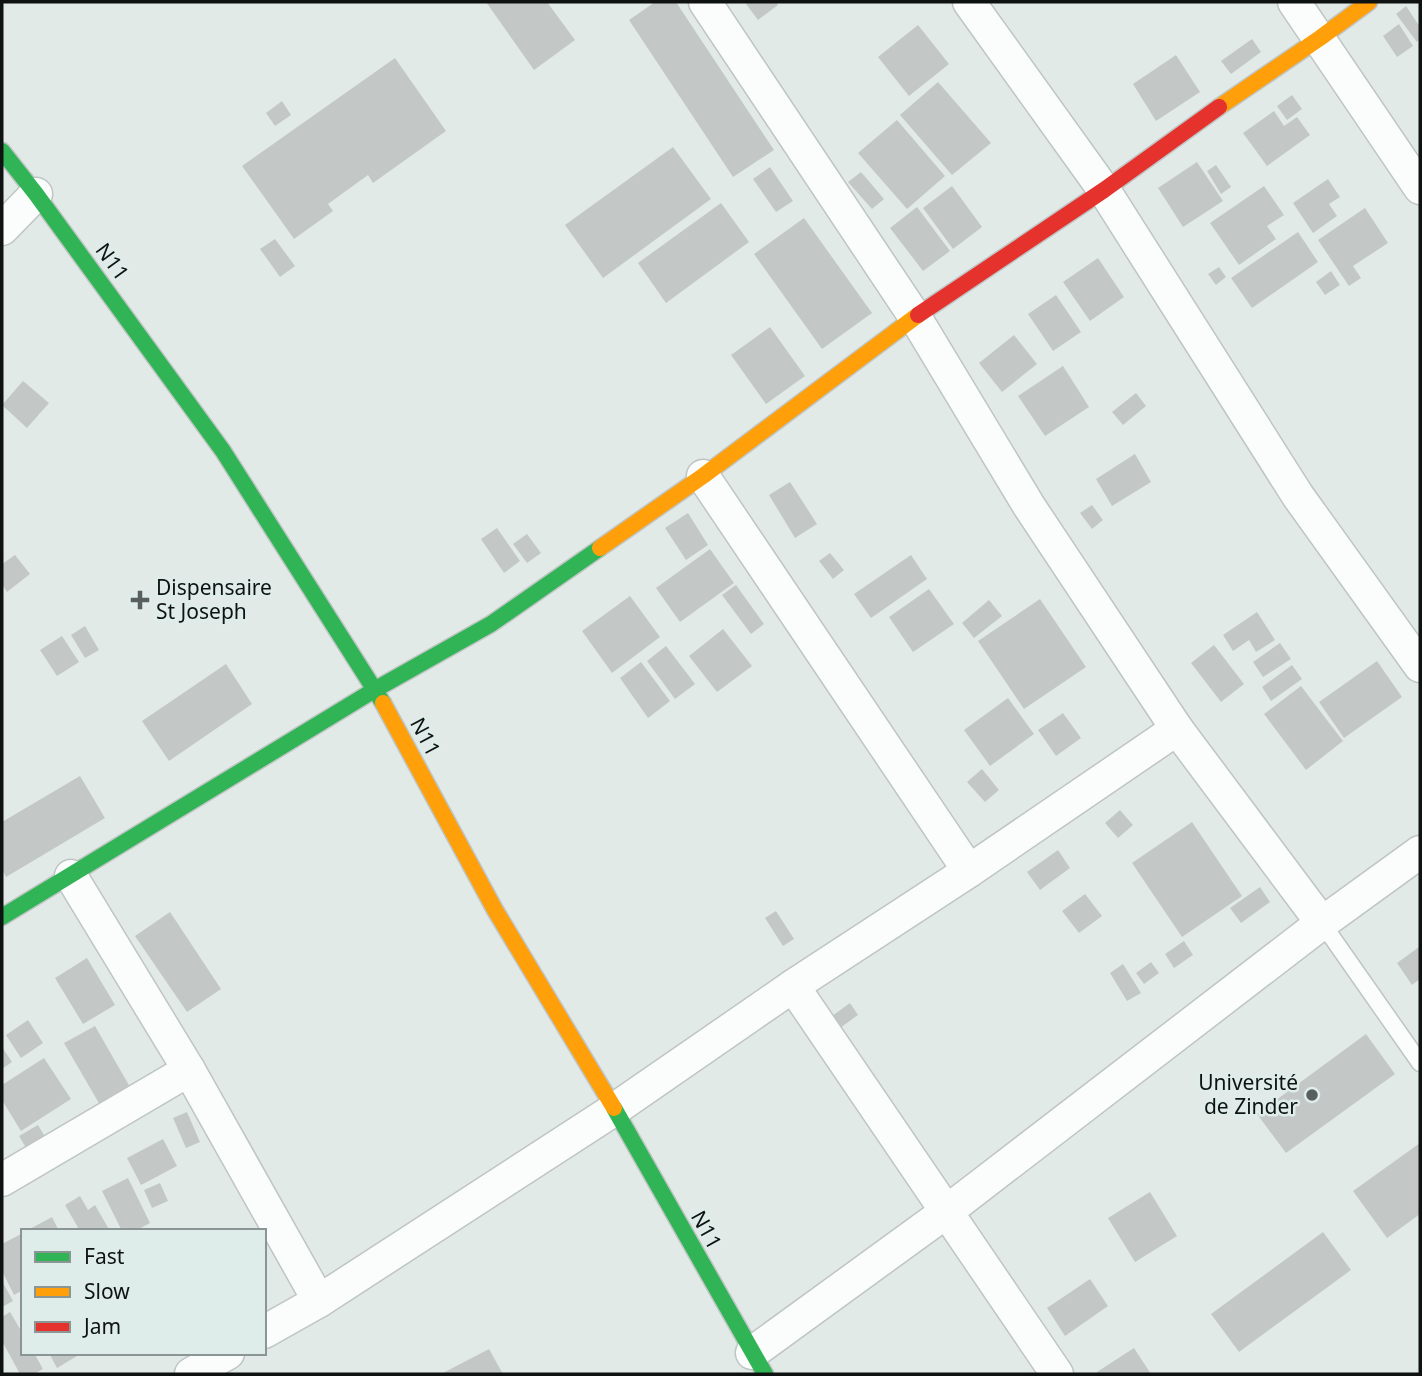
<svg xmlns="http://www.w3.org/2000/svg" width="1422" height="1376" viewBox="0 0 1422 1376" font-family="'Noto Sans',sans-serif">
<style>
.building{fill:#c3c8c7}
.lines{fill:none;stroke-linecap:round;stroke-linejoin:round}
.lane-casing{stroke:#bfc5c4;stroke-width:19}
.street-casing{stroke:#bfc5c4;stroke-width:35}
.fast-casing{stroke:#bfc5c4;stroke-width:19}
.slow-casing{stroke:#bfc5c4;stroke-width:19}
.jam-casing{stroke:#bfc5c4;stroke-width:19}
.lane{stroke:#fbfcfc;stroke-width:16}
.street{stroke:#fbfcfc;stroke-width:32}
.fast{stroke:#30b455;stroke-width:16}
.slow{stroke:#ff9f0a;stroke-width:16}
.jam{stroke:#e5322d;stroke-width:16}
.poi-dot{fill:#585e5d;stroke:#dfedea;stroke-width:2.5}
.labels{text-anchor:middle;stroke-width:5;stroke-linejoin:round;paint-order:stroke}
.street-label{font-size:21px;fill:#0e1312;stroke:#dfedea}
.poi-label{font-size:21px;fill:#0e1312;stroke:#dfedea;text-anchor:start}
</style>
<rect width="100%" height="100%" fill="#e2eae8"/>
<g class="building">
<polygon points="486,2 547,2 575,40 534,70"/>
<polygon points="655,2 676,2 774,150 733,177 629,20"/>
<polygon points="749,2 776,2 778,5 758,20 746,4"/>
<polygon points="1406,6 1420,27 1420,39 1417,42 1396,14"/>
<polygon points="1399,24 1413,46 1397,57 1383,36"/>
<polygon points="918,25 949,64 909,96 878,57"/>
<polygon points="1252,39 1261,52 1231,74 1221,61"/>
<polygon points="1176,55 1200,92 1156,121 1133,84"/>
<polygon points="395,58 446,131 373,183 368,175 328,204 333,211 294,239 242,166"/>
<polygon points="938,82 991,143 952,175 900,115"/>
<polygon points="1292,95 1302,109 1287,120 1277,106"/>
<polygon points="282,101 291,115 275,126 266,113"/>
<polygon points="1274,111 1284,126 1297,117 1310,135 1267,166 1243,133"/>
<polygon points="897,120 945,176 907,209 858,153"/>
<polygon points="673,147 711,199 603,278 565,225"/>
<polygon points="1197,162 1223,201 1183,227 1158,188"/>
<polygon points="1216,165 1231,187 1221,194 1207,171"/>
<polygon points="770,167 793,201 776,212 753,179"/>
<polygon points="861,172 884,199 872,209 848,182"/>
<polygon points="1328,179 1340,197 1329,204 1337,216 1313,233 1293,203"/>
<polygon points="952,186 982,227 953,249 923,208"/>
<polygon points="1264,186 1284,215 1267,226 1276,239 1239,265 1210,223"/>
<polygon points="721,203 749,242 666,303 638,263"/>
<polygon points="917,207 950,251 923,271 890,228"/>
<polygon points="1365,208 1388,243 1353,266 1361,278 1349,286 1318,240"/>
<polygon points="804,218 872,313 822,349 754,254"/>
<polygon points="1298,232 1318,262 1252,308 1231,278"/>
<polygon points="275,239 295,266 280,277 260,249"/>
<polygon points="1098,258 1124,297 1090,321 1063,282"/>
<polygon points="1219,267 1226,277 1216,285 1208,274"/>
<polygon points="1331,271 1340,285 1325,295 1316,282"/>
<polygon points="1056,295 1081,332 1053,351 1028,314"/>
<polygon points="770,327 805,376 766,404 731,355"/>
<polygon points="1014,335 1037,364 1002,392 979,363"/>
<polygon points="1063,366 1089,407 1045,436 1018,396"/>
<polygon points="23,381 49,403 27,428 2,405"/>
<polygon points="1136,393 1146,406 1123,425 1112,412"/>
<polygon points="1135,454 1151,482 1112,506 1096,479"/>
<polygon points="790,482 817,524 795,538 769,495"/>
<polygon points="1092,505 1103,520 1092,529 1080,513"/>
<polygon points="688,513 708,545 686,560 665,528"/>
<polygon points="497,528 520,561 504,573 481,539"/>
<polygon points="527,534 541,553 527,563 513,544"/>
<polygon points="710,549 734,583 680,622 656,588"/>
<polygon points="830,553 844,570 833,579 819,561"/>
<polygon points="15,555 30,574 7,592 2,584 2,564"/>
<polygon points="911,555 927,579 871,618 854,594"/>
<polygon points="736,585 764,624 751,634 722,595"/>
<polygon points="929,589 954,624 913,652 889,617"/>
<polygon points="630,596 660,637 612,673 582,631"/>
<polygon points="1040,599 1086,667 1024,709 978,641"/>
<polygon points="989,600 1002,616 974,638 962,623"/>
<polygon points="1257,612 1275,640 1256,652 1249,640 1233,651 1223,635"/>
<polygon points="85,626 99,650 85,658 71,635"/>
<polygon points="723,629 752,666 717,692 689,656"/>
<polygon points="62,636 79,662 57,676 40,650"/>
<polygon points="1280,643 1291,659 1263,677 1253,662"/>
<polygon points="1214,645 1244,684 1221,702 1191,663"/>
<polygon points="666,646 695,684 675,699 647,661"/>
<polygon points="1377,661 1402,697 1344,738 1319,702"/>
<polygon points="641,662 670,701 648,718 620,678"/>
<polygon points="226,664 252,704 169,761 142,721"/>
<polygon points="1292,665 1302,679 1271,701 1262,687"/>
<polygon points="1301,686 1343,741 1306,770 1264,714"/>
<polygon points="1008,698 1034,734 990,766 964,730"/>
<polygon points="1063,713 1081,738 1056,756 1038,730"/>
<polygon points="982,769 999,790 985,802 967,782"/>
<polygon points="80,776 105,818 6,877 2,869 2,822"/>
<polygon points="1120,810 1133,825 1118,838 1105,823"/>
<polygon points="1192,822 1242,896 1182,937 1132,863"/>
<polygon points="1058,850 1070,868 1040,890 1027,872"/>
<polygon points="1260,887 1270,902 1241,923 1230,908"/>
<polygon points="1085,894 1102,916 1079,933 1062,911"/>
<polygon points="776,911 794,939 783,946 765,918"/>
<polygon points="170,912 221,989 187,1012 135,936"/>
<polygon points="1184,941 1193,955 1174,968 1165,954"/>
<polygon points="1419,947 1420,979 1412,985 1397,963"/>
<polygon points="87,958 115,1005 83,1024 55,978"/>
<polygon points="1151,962 1159,973 1144,984 1136,973"/>
<polygon points="1123,964 1141,993 1127,1001 1110,973"/>
<polygon points="850,1003 858,1015 840,1028 832,1016"/>
<polygon points="28,1020 43,1043 21,1058 6,1035"/>
<polygon points="95,1026 130,1087 100,1105 64,1043"/>
<polygon points="1366,1034 1395,1074 1286,1153 1257,1114"/>
<polygon points="2,1047 12,1062 2,1069"/>
<polygon points="44,1058 71,1099 21,1131 2,1100 2,1085"/>
<polygon points="187,1112 200,1142 186,1148 173,1118"/>
<polygon points="38,1125 47,1140 28,1151 19,1136"/>
<polygon points="163,1139 177,1166 141,1185 127,1158"/>
<polygon points="1420,1143 1420,1214 1387,1238 1353,1191"/>
<polygon points="128,1178 150,1223 135,1231 122,1231 102,1191"/>
<polygon points="160,1183 168,1201 152,1208 144,1190"/>
<polygon points="1150,1192 1177,1236 1135,1262 1108,1218"/>
<polygon points="80,1196 88,1210 95,1205 110,1231 80,1231 65,1205"/>
<polygon points="52,1217 59,1231 26,1231"/>
<polygon points="1323,1232 1351,1270 1239,1352 1211,1314"/>
<polygon points="23,1233 23,1290 14,1295 2,1271 2,1244"/>
<polygon points="1090,1279 1108,1306 1065,1336 1047,1308"/>
<polygon points="2,1281 13,1301 2,1307"/>
<polygon points="10,1312 23,1334 23,1353 34,1353 43,1369 34,1374 20,1374 2,1341 2,1317"/>
<polygon points="1134,1348 1151,1374 1098,1374 1097,1372"/>
<polygon points="489,1349 503,1374 441,1374"/>
<polygon points="49,1353 82,1353 57,1368"/>
</g>
<g class="lines">
<g class="lane-casing">
<polyline id="lane" points="1322,923 1420,1063"/>
</g>
<g class="street-casing">
<g id="street">
<polyline points="705,2 915,317 1029,506 1177,729 1322,923"/>
<polyline points="969,2 1104,190 1298,496 1420,666"/>
<polyline points="1294,2 1420,188"/>
<polyline points="2,229 36,194"/>
<polyline points="703,476 969,871"/>
<polyline points="71,876 189,1070 319,1301"/>
<polyline points="793,986 1057,1374"/>
<polyline points="2,1180 189,1070"/>
<polyline points="264,1332 319,1301 615,1109 793,986 969,871 1177,729"/>
<polyline points="752,1353 946,1212 1322,923 1420,852"/>
<polyline points="191,1374 228,1353"/>
</g>
</g>
<g class="fast-casing">
<g id="fast">
<polyline points="2,151 36,194 223,451 383,703"/>
<polyline points="2,917 376,689 491,624 600,548"/>
<polyline points="614,1108 765,1374"/>
</g>
</g>
<g class="slow-casing">
<g id="slow">
<polyline points="1219,107 1320,38 1369,2"/>
<polyline points="600,548 703,476 918,315"/>
<polyline points="383,703 495,910 614,1108"/>
</g>
</g>
<g class="jam-casing">
<polyline id="jam" points="918,315 1104,190 1219,107"/>
</g>
<use href="#lane" class="lane"/>
<use href="#street" class="street"/>
<use href="#fast" class="fast"/>
<use href="#slow" class="slow"/>
<use href="#jam" class="jam"/>
</g>
<g class="poi-dot">
<path d="M136.5 589.5h7v7h7v7h-7v7h-7v-7h-7v-7h7z"/>
<circle cx="1312" cy="1095" r="7"/>
</g>
<g class="labels">
<g class="street-label">
<text transform="translate(112 262) rotate(54)" y="7">N11</text>
<text transform="translate(425 737) rotate(62)" y="7">N11</text>
<text transform="translate(706 1230) rotate(61)" y="7">N11</text>
</g>
<g class="poi-label">
<text x="156" y="595">Dispensaire<tspan x="156" dy="24">St Joseph</tspan></text>
<text x="1298" y="1090" text-anchor="end">Université<tspan x="1298" dy="24">de Zinder</tspan></text>
</g>
</g>
<rect width="1422" height="1376" fill="none" stroke="#0e1312" stroke-width="7"/>
<rect x="21" y="1229" width="245" height="126" fill="#dfedea" stroke="#8b9694" stroke-width="2"/>
<rect x="35" y="1252" width="35" height="10" fill="#30b455" stroke="#8b9694" stroke-width="2"/>
<text x="84" y="1264" font-size="21" fill="#0e1312">Fast</text>
<rect x="35" y="1287" width="35" height="10" fill="#ff9f0a" stroke="#8b9694" stroke-width="2"/>
<text x="84" y="1299" font-size="21" fill="#0e1312">Slow</text>
<rect x="35" y="1322" width="35" height="10" fill="#e5322d" stroke="#8b9694" stroke-width="2"/>
<text x="84" y="1334" font-size="21" fill="#0e1312">Jam</text>
</svg>
